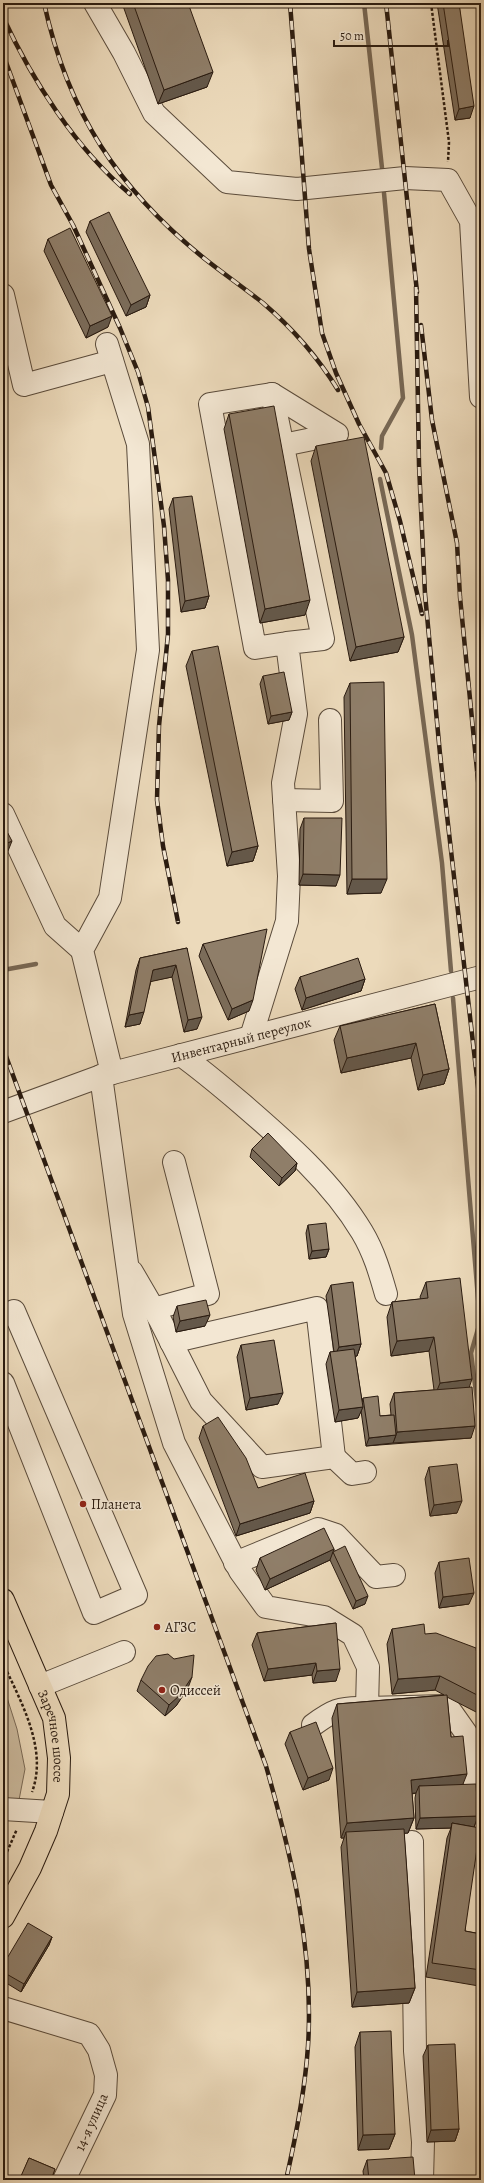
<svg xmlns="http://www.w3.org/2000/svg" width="484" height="2183" viewBox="0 0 484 2183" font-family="Alegreya,serif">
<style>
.green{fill:#cbba9e;stroke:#7a6a57}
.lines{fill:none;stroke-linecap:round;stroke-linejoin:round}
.stream{stroke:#776754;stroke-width:4.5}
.minor-casing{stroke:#5a4b3b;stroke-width:24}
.major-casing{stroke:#2a1b10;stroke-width:24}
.path{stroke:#2a1b10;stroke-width:2.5;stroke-dasharray:3 2;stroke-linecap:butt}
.minor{stroke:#f3e7d3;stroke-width:22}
.major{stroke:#ecdabb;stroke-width:22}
.rail-casing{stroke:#2a1b10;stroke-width:4.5}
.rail{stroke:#f3e7d3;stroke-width:3;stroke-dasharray:9;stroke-linecap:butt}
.wall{fill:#7b6c5a;stroke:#2a1b10}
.shaded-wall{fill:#64584a;stroke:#2a1b10}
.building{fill:#8f7e69;stroke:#2a1b10}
.poi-dot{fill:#8f2418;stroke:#f3e7d3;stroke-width:1.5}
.labels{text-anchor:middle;stroke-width:3;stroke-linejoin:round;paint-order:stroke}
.street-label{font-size:14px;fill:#2a1b10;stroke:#f3e7d3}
.poi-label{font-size:14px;fill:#2a1b10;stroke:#f3e7d3;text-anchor:start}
</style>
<rect width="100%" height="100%" fill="#ecdabb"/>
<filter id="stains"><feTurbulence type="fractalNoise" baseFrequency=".005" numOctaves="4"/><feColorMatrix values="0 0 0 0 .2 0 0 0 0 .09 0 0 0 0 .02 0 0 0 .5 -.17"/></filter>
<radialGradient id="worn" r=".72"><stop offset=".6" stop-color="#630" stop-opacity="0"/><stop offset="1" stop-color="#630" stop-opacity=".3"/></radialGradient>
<polygon class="green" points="3,1685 17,1729 25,1769 19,1800 3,1800"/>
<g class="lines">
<g class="stream">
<polyline points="364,3 382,168"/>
<polyline points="381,448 382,436 403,398 384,193"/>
<polyline points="380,479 412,635 442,863 451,971"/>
<polyline points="3,970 36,964"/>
<polyline points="453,998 480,1322 471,1353 481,1432"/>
</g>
<g class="minor-casing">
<g id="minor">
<polyline points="95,3 124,53 154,113 227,182 297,189 405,178 448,180 471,221 481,397"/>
<polyline points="3,295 24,385 112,361"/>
<polyline points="107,344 138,444 148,650 110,898 82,950 112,1073"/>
<polyline points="272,394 337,434 283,445"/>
<polyline points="284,800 332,801 330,720"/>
<polyline points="3,814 55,926 82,950"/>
<polyline points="251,1037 287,921 289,876 283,783 296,714 287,643 323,639 272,394 210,404 255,648 287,643"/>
<path d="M181 1055C202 1070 222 1087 242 1104 286 1142 332 1182 362 1232 374 1252 380 1273 386 1294"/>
<polyline points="101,1076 134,1314 174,1443 240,1571 266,1607 324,1617 353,1635 368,1667 367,1708 447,1706 466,1733 474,1782"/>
<path id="s1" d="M3 1112 101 1076 481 977"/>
<polyline points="132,1272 160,1320 201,1401 262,1467 334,1457 352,1474 365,1472"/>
<polyline points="153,1309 208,1294 174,1162"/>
<polyline points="3,1316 14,1311 136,1595 94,1613 3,1383"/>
<polyline points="171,1342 317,1308 334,1457"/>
<polyline points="235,1563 318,1529 336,1535 376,1577 394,1575"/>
<polyline points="40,1686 124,1652"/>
<path d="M313 1725C332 1711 340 1707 364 1708"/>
<polyline points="3,1809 52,1812"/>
<polyline points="412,1842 415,2051 423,2142 422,2180"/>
<polyline points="3,2008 89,2034 99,2050 106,2075 105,2095 64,2180"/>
</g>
</g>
<g class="major-casing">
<g id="major">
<path id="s2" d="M3 1600 54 1718 59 1758 58 1794 46 1831 30 1868 3 1917"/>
</g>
</g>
<g class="path">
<polyline points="431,3 449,142 448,162"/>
<path d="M3 1663C21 1702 48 1749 32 1792"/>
<polyline points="3,1861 17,1829"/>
</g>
<use href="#minor" class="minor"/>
<use href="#major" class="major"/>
<g class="rail-casing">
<g id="rail">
<path d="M44 3C68 113 118 189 205 259 224 274 244 288 263 303 291 327 319 359 338 390"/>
<polyline points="290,3 309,249 322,333 336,373 359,424 386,473 400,521 422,614"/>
<polyline points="386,3 417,292"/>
<path d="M3 17C32 80 76 149 130 194"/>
<polyline points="3,54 51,185 73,225 120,328 138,372 148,407 164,526 168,580 168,634 159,726 157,800 163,846 178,922"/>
<polyline points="416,287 419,465 425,594 440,754 481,1113"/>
<polyline points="421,325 432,420 457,543 460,597 481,811"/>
<path d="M3 1048 266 1766C292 1857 314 1950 308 2046 305 2091 296 2136 286 2180"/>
</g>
</g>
<use href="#rail" class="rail"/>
</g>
<g class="wall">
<polygon points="122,3 188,3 207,87 158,104"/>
<polygon points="437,3 459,3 470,118 455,120"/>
<polygon points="90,221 150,295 146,307 126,316 86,232"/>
<polygon points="48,239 108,327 86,338 44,251"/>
<polygon points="229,414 305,615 260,623 224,429"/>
<polygon points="316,446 404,637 398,652 350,661 311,461"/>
<polygon points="173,498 209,596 205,608 181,612 169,509"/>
<polygon points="192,651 258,846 253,861 227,866 186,666"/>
<polygon points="263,676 292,712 289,720 268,724 260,684"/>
<polygon points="350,683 381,893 347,894 344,697"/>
<polygon points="304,818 336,886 299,885 300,829"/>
<polygon points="203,944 249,1011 228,1020 199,956"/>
<polygon points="187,948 197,1029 184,1032 172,977 151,981 140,1024 125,1027 136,970 140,958"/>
<polygon points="300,977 365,979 361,991 302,1010 295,989"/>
<polygon points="435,1004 449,1069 444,1084 418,1090 411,1058 341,1073 334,1040 340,1026"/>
<polygon points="252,1149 297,1163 295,1171 279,1186 250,1157"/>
<polygon points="308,1225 329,1249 326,1257 309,1259 306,1233"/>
<polygon points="426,1282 469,1388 471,1438 366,1446 361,1411 358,1418 335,1422 326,1364 330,1352 334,1352 326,1296 331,1285 361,1344 357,1356 355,1356 362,1402 363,1398 380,1416 391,1415 390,1404 394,1393 434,1390 429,1351 391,1356 387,1317 392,1302 421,1299 420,1297"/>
<polygon points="177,1306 205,1326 176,1332 173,1317"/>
<polygon points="241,1345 278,1404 246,1410 237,1357"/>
<polygon points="203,1426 258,1488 314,1501 310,1513 236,1536 199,1438"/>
<polygon points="429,1467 457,1513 430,1516 425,1479"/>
<polygon points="333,1552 365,1604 353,1609 330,1560 265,1590 256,1570 260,1558"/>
<polygon points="439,1562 469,1604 439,1608 435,1573"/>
<polygon points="336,1623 336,1681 313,1683 312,1675 264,1681 252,1645 257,1633"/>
<polygon points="392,1629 425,1634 481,1683 481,1703 478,1713 447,1697 451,1737 463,1784 478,1816 474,1827 465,1931 481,1934 481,1979 479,1986 426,1977 447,1838 451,1828 416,1829 415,1798 416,1793 412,1794 414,1818 408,1833 404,1833 415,1988 409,2003 352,2007 341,1847 344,1838 341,1838 332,1718 337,1704 444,1695 435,1690 392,1694 387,1644"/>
<polygon points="141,1680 188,1688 176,1706 165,1716 137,1691"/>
<polygon points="290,1732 329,1780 303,1790 285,1744"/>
<polygon points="52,1937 49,1945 21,1992 3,1981 3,1965"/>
<polygon points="360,2032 395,2134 389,2149 358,2150 355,2047"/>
<polygon points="428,2045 459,2129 455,2141 427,2142 423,2056"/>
<polygon points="29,2158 55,2169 51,2180 20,2180"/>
<polygon points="367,2160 415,2180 364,2180 363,2171"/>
</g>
<g class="shaded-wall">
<polygon points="213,72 207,87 158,104 164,90"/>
<polygon points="474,106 470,118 455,120 459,109"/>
<polygon points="150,295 146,307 126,316 131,305"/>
<polygon points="112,316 108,327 86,338 90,326"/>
<polygon points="209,596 205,608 181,612 185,601"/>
<polygon points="310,600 305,615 260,623 265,609"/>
<polygon points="404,637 398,652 350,661 356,647"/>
<polygon points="292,712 289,720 268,724 271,716"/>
<polygon points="12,841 6,856 3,857 3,845"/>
<polygon points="258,846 253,861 227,866 232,852"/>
<polygon points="303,874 340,875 336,886 299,885"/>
<polygon points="352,879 387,879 381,893 347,894"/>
<polygon points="176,965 172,977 149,982 153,970"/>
<polygon points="365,979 361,991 302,1010 306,998"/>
<polygon points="253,1000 249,1011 228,1020 232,1009"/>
<polygon points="144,1012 140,1024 125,1027 129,1015"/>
<polygon points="202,1017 197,1029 184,1032 188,1020"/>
<polygon points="416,1043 411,1058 341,1073 347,1058"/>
<polygon points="449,1069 444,1084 418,1090 423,1075"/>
<polygon points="297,1163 295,1171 279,1186 282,1178"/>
<polygon points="329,1249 326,1257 309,1259 312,1251"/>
<polygon points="210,1315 205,1326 176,1332 180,1321"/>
<polygon points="434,1337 429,1351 391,1356 397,1341"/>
<polygon points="361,1344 357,1356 334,1358 339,1347"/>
<polygon points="472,1379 467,1394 434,1398 440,1383"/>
<polygon points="283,1393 278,1404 246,1410 250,1398"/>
<polygon points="363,1407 358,1418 335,1422 339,1410"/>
<polygon points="475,1426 471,1438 393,1443 397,1432"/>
<polygon points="396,1435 393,1443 366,1446 369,1438"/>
<polygon points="314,1501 310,1513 236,1536 240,1524"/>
<polygon points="462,1501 457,1513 430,1516 434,1505"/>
<polygon points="334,1549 330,1560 265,1590 270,1579"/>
<polygon points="474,1593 469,1604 439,1608 443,1597"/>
<polygon points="368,1596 365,1604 353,1609 356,1601"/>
<polygon points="316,1663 312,1675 264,1681 268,1669"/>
<polygon points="340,1669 336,1681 313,1683 317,1671"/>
<polygon points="440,1676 435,1690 392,1694 398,1679"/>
<polygon points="192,1677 188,1688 176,1706 165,1716 169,1705"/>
<polygon points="333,1768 329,1780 303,1790 308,1778"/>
<polygon points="467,1774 461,1789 419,1786 416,1793 405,1794 411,1780"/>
<polygon points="478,1816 474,1827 452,1823 451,1828 416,1829 420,1818"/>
<polygon points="414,1818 408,1833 347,1838 346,1832 344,1838 341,1838 347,1823"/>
<polygon points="52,1937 49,1945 21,1992 24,1984"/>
<polygon points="415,1988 409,2003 352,2007 357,1992"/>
<polygon points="459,2129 455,2141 427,2142 431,2130"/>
<polygon points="395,2134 389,2149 358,2150 363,2135"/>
</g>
<g class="building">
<polygon points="133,3 188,3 213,72 164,90"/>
<polygon points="443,3 459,3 474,106 459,109"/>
<polygon points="109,212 150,295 131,305 90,221"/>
<polygon points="70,228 112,316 90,326 48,239"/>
<polygon points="274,406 310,600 265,609 229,414"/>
<polygon points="364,437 404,637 356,647 316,446"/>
<polygon points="192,496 209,596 185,601 173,498"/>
<polygon points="218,646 258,846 232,852 192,651"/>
<polygon points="284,672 292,712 271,716 263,676"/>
<polygon points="384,682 387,879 352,879 350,683"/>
<polygon points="304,818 342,818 340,875 303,874"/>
<polygon points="3,824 12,841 3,845"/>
<polygon points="267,929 253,1000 232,1009 203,944"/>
<polygon points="187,948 202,1017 188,1020 176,965 153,970 144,1012 129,1015 140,958"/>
<polygon points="358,958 365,979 306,998 300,977"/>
<polygon points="435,1004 449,1069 423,1075 416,1043 347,1058 340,1026"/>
<polygon points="268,1133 297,1163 282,1178 252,1149"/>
<polygon points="326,1223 329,1249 312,1251 308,1225"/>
<polygon points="460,1278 472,1379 440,1383 434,1337 397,1341 392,1302 428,1298 426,1282"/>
<polygon points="353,1282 361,1344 339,1347 331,1285"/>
<polygon points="206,1300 210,1315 180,1321 177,1306"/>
<polygon points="274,1340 283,1393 250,1398 241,1345"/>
<polygon points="354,1349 363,1407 339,1410 330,1352"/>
<polygon points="472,1387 475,1426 397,1432 394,1393"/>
<polygon points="378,1396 380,1416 394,1415 396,1435 369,1438 363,1398"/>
<polygon points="218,1417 246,1458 258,1488 305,1473 314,1501 240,1524 203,1426"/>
<polygon points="457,1464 462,1501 434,1505 429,1467"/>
<polygon points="324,1528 334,1549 270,1579 260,1558"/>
<polygon points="345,1546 368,1596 356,1601 333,1552"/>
<polygon points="469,1558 474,1593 443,1597 439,1562"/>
<polygon points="336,1623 340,1669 317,1671 316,1663 268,1669 257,1633"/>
<polygon points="424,1624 425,1634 436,1633 476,1648 481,1683 481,1697 440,1676 398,1679 392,1629"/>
<polygon points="168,1654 174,1659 194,1655 192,1677 180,1695 169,1705 141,1680 148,1666 156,1656"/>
<polygon points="447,1695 451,1737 463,1736 467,1774 411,1780 414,1818 347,1823 337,1704"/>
<polygon points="316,1722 333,1768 308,1778 290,1732"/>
<polygon points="476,1784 478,1816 420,1818 419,1786"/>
<polygon points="452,1823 480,1828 465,1931 481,1934 481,1970 432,1963"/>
<polygon points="404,1829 415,1988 357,1992 346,1832"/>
<polygon points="28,1923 52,1937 24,1984 3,1972 3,1965"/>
<polygon points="391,2031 395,2134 363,2135 360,2032"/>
<polygon points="455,2044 459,2129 431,2130 428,2045"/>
<polygon points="413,2157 415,2180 369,2180 367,2160"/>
<polygon points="29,2158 55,2169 51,2180 30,2180 21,2176"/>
</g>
<g class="poi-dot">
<circle cx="83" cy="1504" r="4"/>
<circle cx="157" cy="1627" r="4"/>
<circle cx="162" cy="1690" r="4"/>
</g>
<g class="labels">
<g class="street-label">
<text dy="5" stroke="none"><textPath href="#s1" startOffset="249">Инвентарный переулок</textPath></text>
<text dy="5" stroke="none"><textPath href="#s2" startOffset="146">Заречное шоссе</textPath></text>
<text transform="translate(91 2122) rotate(-66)" y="5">14-я улица</text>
</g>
<g class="poi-label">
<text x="91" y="1509">Планета</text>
<text x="165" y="1632">АГЗС</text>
<text x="170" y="1695">Одиссей</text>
</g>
</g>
<rect width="484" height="2183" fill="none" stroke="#ecdabb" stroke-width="16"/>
<rect x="4" y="4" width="476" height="2175" fill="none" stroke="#2a1b10" stroke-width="2"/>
<rect x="8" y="8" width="468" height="2167" fill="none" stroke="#2a1b10"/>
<path d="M334 40v6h114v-6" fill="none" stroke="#2a1b10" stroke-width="2"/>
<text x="340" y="40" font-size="12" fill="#2a1b10" stroke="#f3e7d3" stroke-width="3" paint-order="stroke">50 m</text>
<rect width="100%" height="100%" filter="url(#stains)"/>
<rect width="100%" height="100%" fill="url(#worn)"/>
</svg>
